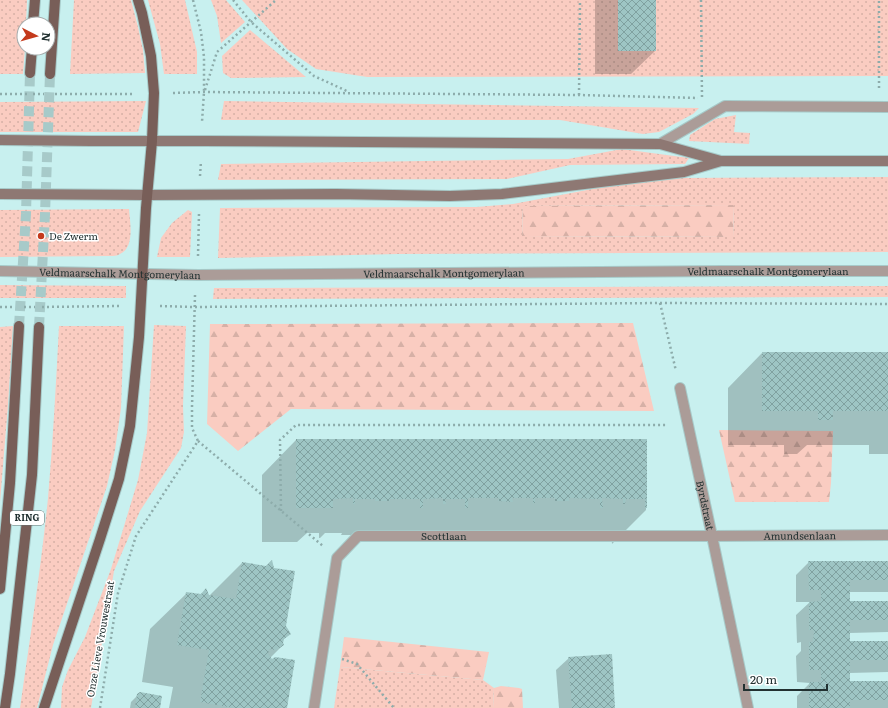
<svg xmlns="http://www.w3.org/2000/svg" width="888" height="708" viewBox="0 0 888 708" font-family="Literata,serif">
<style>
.grass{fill:url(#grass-dots);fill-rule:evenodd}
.forest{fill:url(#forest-firs)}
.shadow{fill:#0003}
.building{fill:url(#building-cross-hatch)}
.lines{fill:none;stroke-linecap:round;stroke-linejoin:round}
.primary-tunnel{stroke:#a7cac9;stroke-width:10;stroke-dasharray:10 5;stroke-linecap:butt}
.lane-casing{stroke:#a7cac9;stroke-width:12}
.street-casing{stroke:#a7cac9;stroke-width:12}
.secondary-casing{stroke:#a7cac9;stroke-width:12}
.primary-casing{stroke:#a7cac9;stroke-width:12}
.path{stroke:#8dacab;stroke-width:2.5;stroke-dasharray:2 3;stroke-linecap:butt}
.lane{stroke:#ab9c98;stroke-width:10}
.street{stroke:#ab9c98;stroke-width:10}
.secondary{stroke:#8e7873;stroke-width:10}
.primary{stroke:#785e58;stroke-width:10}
.poi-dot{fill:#c43a1c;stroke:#fff;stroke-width:1.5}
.labels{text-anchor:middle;stroke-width:3;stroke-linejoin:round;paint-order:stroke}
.shield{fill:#fff;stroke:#646f6f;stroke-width:1}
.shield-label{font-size:9px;font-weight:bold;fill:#223131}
.poi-label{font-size:10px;fill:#223131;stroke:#fff;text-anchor:start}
.street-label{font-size:10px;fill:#223131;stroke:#fff}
</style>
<defs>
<pattern id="grass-dots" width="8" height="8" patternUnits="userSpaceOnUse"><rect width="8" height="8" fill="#faccc1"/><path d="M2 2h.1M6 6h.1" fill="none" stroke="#d6b0a6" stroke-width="1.8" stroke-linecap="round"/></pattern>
<pattern id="forest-firs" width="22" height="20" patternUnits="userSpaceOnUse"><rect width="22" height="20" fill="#faccc1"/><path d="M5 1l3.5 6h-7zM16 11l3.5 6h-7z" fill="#d6b0a6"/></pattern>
<pattern id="building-cross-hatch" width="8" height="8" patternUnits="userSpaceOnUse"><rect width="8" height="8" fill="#9ec5c4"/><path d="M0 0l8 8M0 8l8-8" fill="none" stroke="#80a1a0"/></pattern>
</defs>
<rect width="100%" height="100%" fill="#c8f0ef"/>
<g class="grass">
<polygon points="0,0 27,0 26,24 24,24 24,48 25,48 23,74 0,74"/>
<polygon points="74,0 131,0 138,27 143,50 145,73 70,74"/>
<polygon points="148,0 185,0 197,52 197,74 164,74 160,44"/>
<polygon points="211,0 226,0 245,22 221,43 217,16"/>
<polygon points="242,0 888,0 888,76 367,77 316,69 287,49"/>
<polygon points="250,30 306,77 231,78 223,73 222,56"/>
<polygon points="146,101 138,132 0,132 0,102"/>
<polygon points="224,101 699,108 693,114 659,132 643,134 560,120 221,120"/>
<polygon points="736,115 734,132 750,133 749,144 689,141 690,135 715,119"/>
<polygon points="622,149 689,158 685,164 570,165 507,179 218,180 221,164 568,159"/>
<path d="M888 177V252L398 254 218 258 220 208 476 207 513 204 640 180 682 178ZM734 205 733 237 522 236 523 206Z"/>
<path d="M129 209C130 222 135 248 120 254 117 256 113 256 110 256L0 257V210Z"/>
<polygon points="188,210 192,212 190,257 157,257 161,238 172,223"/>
<polygon points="0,285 126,286 126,298 0,298"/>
<polygon points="888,286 888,297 213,299 214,288"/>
<polygon points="154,325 186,326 183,406 184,432 181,448 140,511 114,571 91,708 61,708 62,687 68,670 85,637 111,569 138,480 147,433"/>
<polygon points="13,326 8,405 0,502 0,327"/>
<path d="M59 326H124L121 408 115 450 107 486 53 645 37 708H20C30 638 41 568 48 498 53 441 56 383 59 326Z"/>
<polygon points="340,667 483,680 494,688 493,708 334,708"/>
</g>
<g class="forest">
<polygon points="734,205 733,237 522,236 523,206"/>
<polygon points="633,323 654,411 291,409 238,451 207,424 210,324"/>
<polygon points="719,430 833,431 831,483 829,502 735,502"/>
<polygon points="344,637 489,652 483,680 340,667"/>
<polygon points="501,686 519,688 522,689 523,708 493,708 494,688"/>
</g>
<g class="shadow">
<polygon points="595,0 655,0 655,51 631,74 595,74"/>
<polygon points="762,353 888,353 888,454 869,454 869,445 807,445 797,454 784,454 784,445 728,445 728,388"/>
<polygon points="296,440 646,440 646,510 612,544 611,533 576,533 567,542 566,542 566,533 442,532 431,542 431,533 397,533 388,542 386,542 386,533 354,535 341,535 342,533 325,533 320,538 319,538 319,533 307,533 297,542 262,542 262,475"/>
<polygon points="809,562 888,562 888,592 849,592 849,602 888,602 888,632 849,633 849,642 888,642 888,672 849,673 849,682 888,682 888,708 797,708 797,696 810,683 797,682 796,656 801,651 801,642 797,643 796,615 810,602 796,602 796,575"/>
<polygon points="242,563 290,633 282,641 283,645 270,658 286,708 169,708 173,687 142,682 150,629 187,593 209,596"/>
<polygon points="569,658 614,708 559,708 556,670"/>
<polygon points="138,695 159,708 130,708 131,702"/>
</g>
<g class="building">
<rect x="618" y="0" width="38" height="51"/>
<polygon points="762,352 888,352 888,411 833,411 833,420 818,420 818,411 762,411"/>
<polygon points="296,439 647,439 647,508 645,508 645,499 626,499 625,504 623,504 623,499 602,498 603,508 600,508 600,499 569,498 569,501 555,501 555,498 535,498 535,503 533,503 533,498 512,498 513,502 498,501 499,498 468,498 468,508 465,508 465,499 445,499 446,504 443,504 443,498 423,499 423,508 420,508 420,499 390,499 390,501 375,501 376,499 355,499 355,504 353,504 353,498 333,499 333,508 296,508"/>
<polygon points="272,560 274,568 295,571 286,626 291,634 284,639 283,643 284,645 275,651 275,650 269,649 268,654 272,659 275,657 295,660 287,708 234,708 200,702 209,650 177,645 186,592 201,594 206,588 209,595 236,599 242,562 266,566"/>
<polygon points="808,561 888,561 888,580 850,580 850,601 888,601 888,620 850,620 850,641 888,641 888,660 850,660 850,681 888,681 888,700 850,700 850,708 809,708 809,682 821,682 821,670 809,670 809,642 813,642 814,631 813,630 809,630 809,602 821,601 821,590 809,590"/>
<polygon points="612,654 615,708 572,708 568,657"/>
<polygon points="140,692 162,696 160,708 135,708 137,694"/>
</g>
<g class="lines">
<g class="primary-tunnel">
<polyline points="19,326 26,214 30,73"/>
<polyline points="39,327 45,214 50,74"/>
</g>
<g class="lane-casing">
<g id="lane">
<path id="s1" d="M0 271 198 275 722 271H888"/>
</g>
</g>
<g class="street-casing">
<g id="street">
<polyline points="660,144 725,106 888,107"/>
<path id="s2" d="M680 388 712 536 748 708"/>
<path id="s3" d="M314 708 337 558 358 536H712L888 535"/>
</g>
</g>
<g class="secondary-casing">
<g id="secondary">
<polyline points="0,140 91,141 203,141 660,144 721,161"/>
<polyline points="0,194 147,195 336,194 450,196 502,194 684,172 721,161 888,161"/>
</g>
</g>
<g class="primary-casing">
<g id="primary">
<polyline points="33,24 35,0"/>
<polyline points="30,73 32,48"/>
<polyline points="50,74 55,0"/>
<polyline points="0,589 10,483 19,326"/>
<polyline points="5,708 10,674 32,475 39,327"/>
<polyline points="44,708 100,539 119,479 130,426 139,337 146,208 152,141 154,93 151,56 142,13 138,0"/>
</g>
</g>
<g class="path">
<polyline points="193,0 201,32 204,57 204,92 202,122"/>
<polyline points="233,0 251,22 314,76 349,92"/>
<polyline points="701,0 702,98"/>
<polyline points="879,88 879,0"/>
<polyline points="205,90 217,52 276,0"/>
<polyline points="173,93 204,92 579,95 698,98"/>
<polyline points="0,94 28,94"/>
<polyline points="33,94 44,94"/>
<polyline points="55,94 134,94"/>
<polyline points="579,95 580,0"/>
<polyline points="200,176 201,161"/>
<polyline points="198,256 199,213"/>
<polyline points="660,303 676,371"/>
<polyline points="160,306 194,307 660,303 888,304"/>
<polyline points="0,307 13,307"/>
<polyline points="24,307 35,307"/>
<polyline points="42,307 121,306"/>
<polyline points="198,441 323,546"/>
<polyline points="281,511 280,440 296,425 668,425"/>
<polyline points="342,659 357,664 394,708"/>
<polyline points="100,708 118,593 136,536 198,441 192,428 192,407 195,295"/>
</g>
<use href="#lane" class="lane"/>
<use href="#street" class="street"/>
<use href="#secondary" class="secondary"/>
<use href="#primary" class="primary"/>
</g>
<circle class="poi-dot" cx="41" cy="236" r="4"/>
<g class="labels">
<rect class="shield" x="10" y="511" width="34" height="14" rx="3"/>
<g class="shield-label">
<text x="27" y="521">RING</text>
</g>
<g class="poi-label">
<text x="49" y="240">De Zwerm</text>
</g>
<g class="street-label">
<text dy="4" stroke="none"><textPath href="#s1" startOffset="768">Veldmaarschalk Montgomerylaan</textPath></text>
<text dy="4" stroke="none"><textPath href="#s1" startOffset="120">Veldmaarschalk Montgomerylaan</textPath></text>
<text dy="4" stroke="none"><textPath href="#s1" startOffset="444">Veldmaarschalk Montgomerylaan</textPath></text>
<text dy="4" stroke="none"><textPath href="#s2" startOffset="120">Byrdstraat</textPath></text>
<text dy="4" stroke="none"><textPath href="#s3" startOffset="624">Amundsenlaan</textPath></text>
<text dy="4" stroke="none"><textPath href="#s3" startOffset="268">Scottlaan</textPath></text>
<text transform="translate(100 639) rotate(-80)" y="4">Onze Lieve Vrouwestraat</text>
</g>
</g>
<g transform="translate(36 36) rotate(96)"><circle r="19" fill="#ffffff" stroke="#a7adad"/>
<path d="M0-3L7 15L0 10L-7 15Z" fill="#c43a1c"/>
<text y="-6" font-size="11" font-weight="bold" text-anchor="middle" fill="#223131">N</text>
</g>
<path d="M744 684v6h83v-6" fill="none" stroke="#223131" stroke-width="2"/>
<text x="750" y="684" font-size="12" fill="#223131" stroke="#ffffff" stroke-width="3" paint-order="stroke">20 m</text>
</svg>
